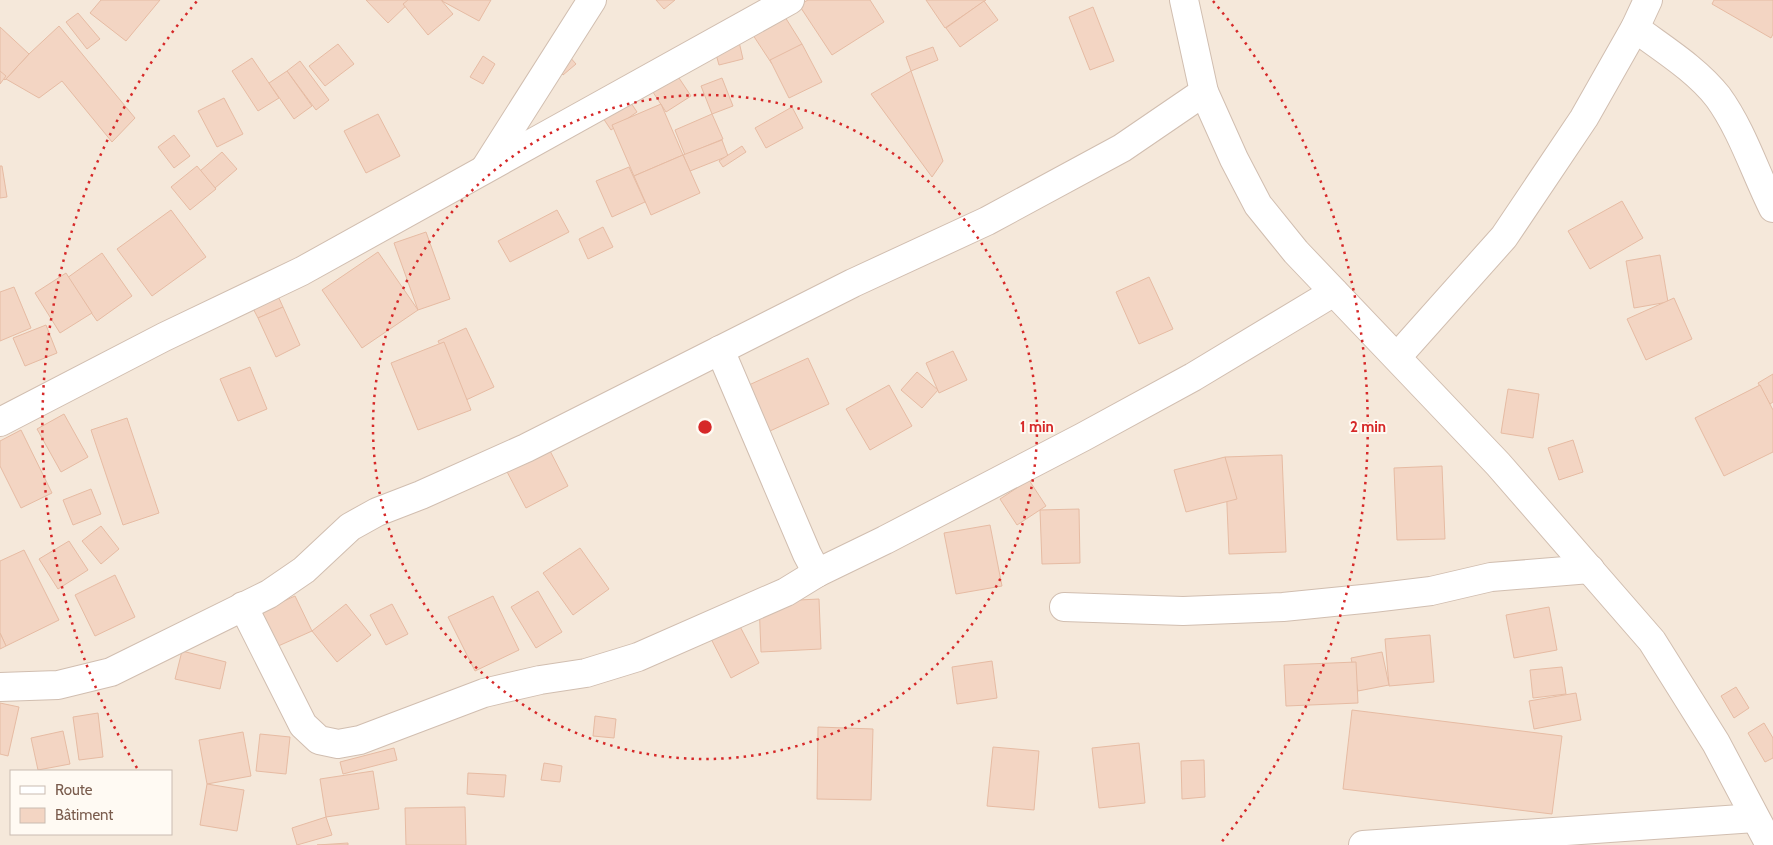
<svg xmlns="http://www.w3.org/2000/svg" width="1773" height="845" viewBox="0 0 1773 845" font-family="Cabin,sans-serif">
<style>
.residential{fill:#f5e8da;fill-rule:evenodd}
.building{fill:#f3d5c3;stroke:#e6bba3}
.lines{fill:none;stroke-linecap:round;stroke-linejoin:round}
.minor-casing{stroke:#d1beb0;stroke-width:30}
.minor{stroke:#fff;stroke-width:28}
.ring{fill:none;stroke:#d62828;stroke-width:2.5;stroke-dasharray:2.5 5}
.centre{fill:#d62828;stroke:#fffaf3;stroke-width:2.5}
.ring-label{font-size:15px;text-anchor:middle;font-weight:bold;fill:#d62828;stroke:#fffaf3;stroke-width:4;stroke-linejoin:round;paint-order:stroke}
</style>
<rect width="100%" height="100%" fill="#fdf6ec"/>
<path class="residential" d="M0 0H1773V845H0ZM11 771H171V834H11Z"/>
<g class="building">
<polygon points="101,0 160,0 126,41 90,13"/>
<polygon points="366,0 412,0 388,23"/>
<polygon points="408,0 441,0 453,14 428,35 403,4"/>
<polygon points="443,0 491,0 479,21 442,1"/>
<polygon points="656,0 675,0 664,9"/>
<polygon points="808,0 870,0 884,22 832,55 799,5"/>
<polygon points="926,0 986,0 945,28"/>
<polygon points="1714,0 1773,0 1773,34 1771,38 1712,4"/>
<polygon points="984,1 998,20 960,47 946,28"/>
<polygon points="1093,7 1114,61 1090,70 1069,17"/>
<polygon points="780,9 802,44 772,64 749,29"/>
<polygon points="78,13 100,39 87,49 66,22"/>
<polygon points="59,26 135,118 112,142 62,81 39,98 6,79 29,54"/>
<polygon points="0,27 29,54 5,80 0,76"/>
<polygon points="737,33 743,59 719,65 712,40"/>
<polygon points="338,44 354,64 325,86 309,66"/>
<polygon points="802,44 822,82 789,98 770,60"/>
<polygon points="560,46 576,64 563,75 547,56"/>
<polygon points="933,47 938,60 911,71 906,57"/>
<polygon points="483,56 495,64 483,84 470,77"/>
<polygon points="252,58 279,98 258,111 232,71"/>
<polygon points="300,61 329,100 316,110 287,71"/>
<polygon points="671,66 691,96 666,112 647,83"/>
<polygon points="0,71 6,76 0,84"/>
<polygon points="287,71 312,106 294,119 269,83"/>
<polygon points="911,71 943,161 932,177 871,94"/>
<polygon points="722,78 733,106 712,114 701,86"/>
<polygon points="617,82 637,112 611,130 591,100"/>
<polygon points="224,98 243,134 217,147 198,111"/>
<polygon points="661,104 683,155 634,176 612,125"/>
<polygon points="792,107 803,128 766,148 755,128"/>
<polygon points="378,114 400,156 366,173 344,131"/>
<polygon points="712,114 723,139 685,155 675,130"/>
<polygon points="174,135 190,156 174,168 158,147"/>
<polygon points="722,140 728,156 690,171 683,155"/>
<polygon points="742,146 746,152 723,167 719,161"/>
<polygon points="222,152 237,169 215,188 200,171"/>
<polygon points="683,155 700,193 651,215 634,176"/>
<polygon points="0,166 2,166 7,197 0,198"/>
<polygon points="197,166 216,189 190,210 171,187"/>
<polygon points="629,167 645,202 612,217 596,181"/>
<polygon points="1622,201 1643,238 1590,269 1568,231"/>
<polygon points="171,210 206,257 152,296 117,249"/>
<polygon points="557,210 569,232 510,262 498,241"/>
<polygon points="603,227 613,247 588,259 579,239"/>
<polygon points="426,232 450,299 418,310 394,243"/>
<polygon points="378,252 418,310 362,348 322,290"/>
<polygon points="102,253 132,296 97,321 67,278"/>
<polygon points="1660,255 1668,302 1634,308 1626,261"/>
<polygon points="66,273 92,313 60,333 35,293"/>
<polygon points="1149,277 1173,329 1139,344 1116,292"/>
<polygon points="272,283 283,307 258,318 246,295"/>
<polygon points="14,287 31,328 0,341 0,292"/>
<polygon points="1674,298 1692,339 1646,360 1627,319"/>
<polygon points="283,307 300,345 276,357 258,318"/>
<polygon points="46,325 57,353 25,366 13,338"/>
<polygon points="466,328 494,387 466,400 438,341"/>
<polygon points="444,342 471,410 418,430 391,363"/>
<polygon points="953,351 967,380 939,393 926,363"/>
<polygon points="808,358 829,404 759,436 738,390"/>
<polygon points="250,367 267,409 238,421 220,379"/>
<polygon points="917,372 938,390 922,408 901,390"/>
<polygon points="1773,374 1773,402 1770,404 1758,383"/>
<polygon points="889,385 912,426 870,450 846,409"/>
<polygon points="1760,385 1773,410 1773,452 1724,476 1695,418"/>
<polygon points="1508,389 1539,394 1533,438 1501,433"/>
<polygon points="64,414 88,457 61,472 37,429"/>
<polygon points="127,418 159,513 123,525 91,430"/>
<polygon points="21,430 52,493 21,508 0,466 0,441"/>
<polygon points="1573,440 1583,472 1559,480 1548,448"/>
<polygon points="547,445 568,486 526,508 504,466"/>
<polygon points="1282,455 1286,552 1229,554 1225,457"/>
<polygon points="1225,457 1237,499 1186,512 1174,470"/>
<polygon points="1442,466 1445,539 1397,540 1394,468"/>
<polygon points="1029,480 1046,506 1017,525 1000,499"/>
<polygon points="91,489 101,514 73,525 63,500"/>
<polygon points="1079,509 1080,563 1042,564 1040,510"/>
<polygon points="990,525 1002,586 956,594 944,533"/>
<polygon points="101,526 119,549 101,564 82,541"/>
<polygon points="69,541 88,570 58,589 39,559"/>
<polygon points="580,548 609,589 573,615 543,573"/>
<polygon points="24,550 59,620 6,646 0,633 0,561"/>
<polygon points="115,575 135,617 95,636 75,595"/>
<polygon points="538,591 562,632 536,648 511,607"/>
<polygon points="295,596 312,631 276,647 259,612"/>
<polygon points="493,596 519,650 475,671 448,617"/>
<polygon points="819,599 821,649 761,652 759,602"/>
<polygon points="346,604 371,635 337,662 312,631"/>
<polygon points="392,604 408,634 386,645 370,615"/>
<polygon points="1549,607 1557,650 1514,658 1506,615"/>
<polygon points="733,613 759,663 731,678 705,627"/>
<polygon points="0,633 6,646 0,649"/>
<polygon points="1430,635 1434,682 1389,686 1385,639"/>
<polygon points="182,651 226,662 220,689 175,679"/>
<polygon points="1382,652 1389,685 1358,691 1351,658"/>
<polygon points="992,661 997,698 957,704 952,667"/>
<polygon points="1356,662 1358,703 1286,706 1284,665"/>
<polygon points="1562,667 1566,694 1533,698 1530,670"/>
<polygon points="1736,687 1749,708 1734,718 1721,696"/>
<polygon points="1576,693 1581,720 1534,729 1529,701"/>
<polygon points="0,703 19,707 8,756 0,754"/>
<polygon points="1352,710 1562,736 1552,814 1343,789"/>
<polygon points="98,713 103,757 79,760 73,717"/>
<polygon points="595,716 616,719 614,738 593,736"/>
<polygon points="1764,723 1773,738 1773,758 1765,762 1748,733"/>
<polygon points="818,727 873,729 871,800 817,799"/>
<polygon points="63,731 70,764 38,770 31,738"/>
<polygon points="243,732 251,776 207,784 199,740"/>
<polygon points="260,734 290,737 286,774 256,771"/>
<polygon points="1139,743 1145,803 1099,808 1092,748"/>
<polygon points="993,747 1039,751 1034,810 987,806"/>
<polygon points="394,748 397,760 343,774 340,762"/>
<polygon points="1204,760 1205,797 1182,799 1181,761"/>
<polygon points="544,763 562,766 560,782 541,780"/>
<polygon points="373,771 379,809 326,817 320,779"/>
<polygon points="468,773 506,775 504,797 467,794"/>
<polygon points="207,784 244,790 237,831 200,825"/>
<polygon points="465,807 466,845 406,845 405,808"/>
<polygon points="326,817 332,835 297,845 292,828"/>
<polygon points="348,843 348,845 317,845"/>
</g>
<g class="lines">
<g class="minor-casing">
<g id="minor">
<polyline points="1184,0 1204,92 1234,159 1258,205 1296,252 1498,464 1652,641 1716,743 1770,845"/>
<path d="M1635 28C1663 49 1696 69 1718 97 1742 130 1755 172 1773 208"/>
<polyline points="486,167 592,0"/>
<polyline points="720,350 807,554 817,573"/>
<polyline points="1397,357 1504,237 1584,118 1635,28 1648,0"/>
<polyline points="0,422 164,337 302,271 790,0"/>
<polyline points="243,606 303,725 319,740 338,744 360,740 484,693 540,680 586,673 638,657 786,592 817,573 885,540 1083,437 1193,377 1334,292"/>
<polyline points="1064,607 1183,611 1283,607 1373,598 1431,591 1491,577 1590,569"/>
<polyline points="0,687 58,685 111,672 269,594 304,570 350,527 377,512 421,495 526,448 853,283 987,221 1122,148 1204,92"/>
<polyline points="1363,845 1755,818"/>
</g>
</g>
<use href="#minor" class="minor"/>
</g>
<g class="ring">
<circle cx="705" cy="427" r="332"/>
<path d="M137 768A663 663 0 0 1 197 1M1213 1A663 663 0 0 1 1220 844"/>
</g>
<circle cx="705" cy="427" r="8" class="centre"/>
<g class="ring-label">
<text x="1037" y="432">1 min</text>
<text x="1368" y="432">2 min</text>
</g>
<rect x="10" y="770" width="162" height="65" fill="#fffaf3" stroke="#cabbb1"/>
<rect x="20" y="786" width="25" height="8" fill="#ffffff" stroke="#cabbb1"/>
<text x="55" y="795" font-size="15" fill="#7a5c4d">Route</text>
<rect x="20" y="808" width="25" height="15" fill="#f3d5c3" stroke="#cabbb1"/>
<text x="55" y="820" font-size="15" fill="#7a5c4d">Bâtiment</text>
</svg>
